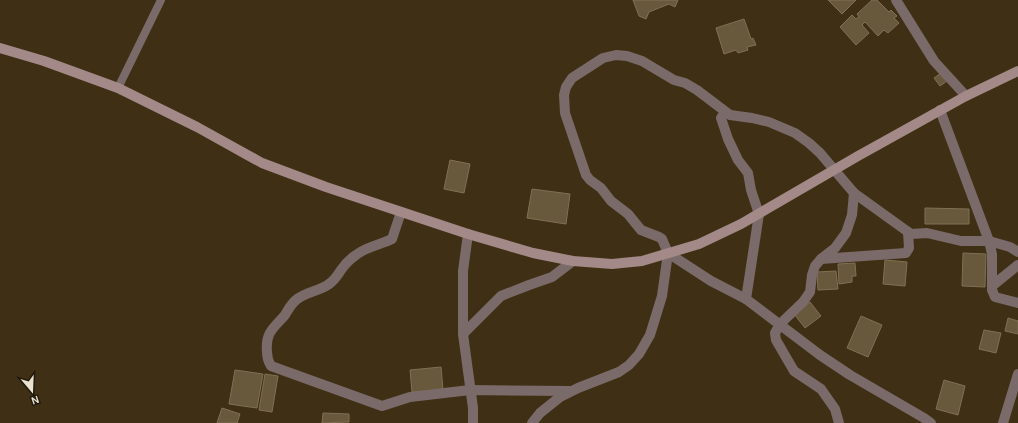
<svg xmlns="http://www.w3.org/2000/svg" width="1018" height="423" viewBox="0 0 1018 423" font-family="Karla,sans-serif">
<style>
.building{fill:#68583c;stroke:#817053}
.lines{fill:none;stroke-linecap:round;stroke-linejoin:round}
.lane{stroke:#7b6a6a;stroke-width:8}
.street{stroke:#7b6a6a;stroke-width:10}
.secondary{stroke:#a38988;stroke-width:10}
</style>
<rect width="100%" height="100%" fill="#3f3015"/>
<g class="building">
<polygon points="633,0 678,0 675,7 669,4 649,12 646,19 639,16"/>
<polygon points="828,0 856,0 842,14"/>
<polygon points="872,0 877,0 889,12 891,10 897,16 894,18 899,23 888,33 884,30 878,36 865,22 862,25 869,33 856,45 840,27 852,15 856,19 859,17 857,14"/>
<polygon points="744,19 751,39 753,38 756,45 747,47 748,50 738,53 736,50 724,54 716,28"/>
<polygon points="941,73 947,81 940,86 934,78"/>
<polygon points="450,160 470,164 464,193 444,189"/>
<polygon points="532,189 570,194 566,224 527,218"/>
<polygon points="925,208 969,209 969,224 925,224"/>
<polygon points="963,253 986,254 985,287 962,286"/>
<polygon points="885,260 907,262 905,286 883,284"/>
<polygon points="855,263 856,276 852,276 852,282 839,284 838,264"/>
<polygon points="836,271 838,289 818,290 817,272"/>
<polygon points="810,302 821,316 805,328 794,314"/>
<polygon points="861,316 882,325 868,357 847,348"/>
<polygon points="1008,318 1018,321 1018,334 1005,331"/>
<polygon points="984,330 1001,333 996,353 979,349"/>
<polygon points="441,367 443,390 412,392 410,370"/>
<polygon points="235,370 263,374 257,408 229,404"/>
<polygon points="265,374 278,376 272,412 259,410"/>
<polygon points="944,380 965,386 958,415 936,409"/>
<polygon points="222,408 240,414 237,423 217,423"/>
<polygon points="323,413 349,414 349,422 322,423"/>
</g>
<g class="lines">
<polyline class="lane" points="118,88 161,0"/>
<g class="street">
<polyline points="896,0 934,61 966,96"/>
<polyline points="940,110 989,241 992,254 992,290 995,297 1018,303"/>
<polyline points="725,112 721,118 728,139 738,160 748,173 751,190 759,214 746,299 820,355 850,375 924,418 931,423"/>
<path d="M401 212 392 239C380 245 367 246 356 255 350 259 345 264 341 270 337 276 335 280 329 284 320 291 305 292 296 300 291 304 288 310 285 315 274 328 265 332 267 352 267 358 268 361 271 366L382 406 410 397 470 390 569 391"/>
<polyline points="468,234 463,271 463,334 473,408 473,423"/>
<polyline points="668,253 711,281 746,299"/>
<polyline points="821,259 906,253 909,248 908,232"/>
<polyline points="992,286 1018,265"/>
<polyline points="463,334 501,296 529,285 552,277 573,261"/>
<polyline points="532,423 540,413 560,397 578,388 619,372 629,365 639,354 650,335 662,296 668,253 662,239 659,237 641,230 628,214 611,201 601,188 590,180 586,175 565,113 564,95 566,87 572,78 603,58 616,55 627,56 642,61 674,80 685,83 697,90 730,115 752,118 769,122 795,133 809,143 820,153 854,193 911,234 927,233 961,241 989,241 1010,247 1018,252"/>
<polyline points="839,423 835,409 821,389 794,371 776,340 775,333 780,324 803,302 810,292 812,275 815,266 821,259 835,248 846,233 852,215 854,193"/>
<polyline points="1003,423 1018,374"/>
</g>
<polyline class="secondary" points="0,48 44,61 118,88 197,127 262,163 326,187 468,234 533,253 573,261 612,264 642,261 699,244 741,224 858,156 966,96 1018,71"/>
</g>
<g transform="translate(32 391) rotate(161)" stroke="#201a0e" stroke-width="3" paint-order="stroke">
<path d="M0-3L7 15L0 10L-7 15Z" fill="#ebe2d2"/>
<text y="-6" font-size="11" font-weight="bold" text-anchor="middle" fill="#ebe2d2">N</text>
</g>
</svg>
